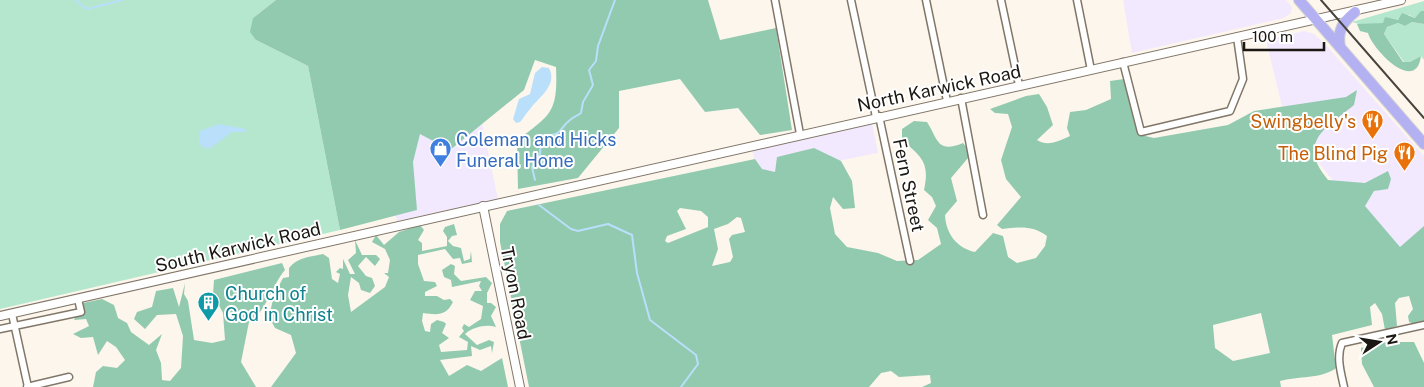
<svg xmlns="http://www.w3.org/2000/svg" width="1424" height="387" font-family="'Public Sans',sans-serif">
<rect width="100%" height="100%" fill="#fdf6ed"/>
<g fill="#f3e9fe">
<path d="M 1123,0 L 1286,0 L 1292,7 L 1291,13 L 1284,18 L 1132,53 Z"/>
<path d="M 1304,31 L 1314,34 L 1324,43 L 1424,156 L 1424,256 L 1406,270 L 1286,123 L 1266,40 Z"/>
<path d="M 475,90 L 498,199 L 397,221 L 374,112 Z"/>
<path d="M 872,123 L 878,153 L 791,170 L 759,179 L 752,149 Z"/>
</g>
<g fill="#b5e7ce">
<path d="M 0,0 L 276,0 L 253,18 L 256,40 L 308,66 L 340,230 L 0,309 Z"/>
<path d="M 1424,1 L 1424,11 L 1415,18 L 1409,15 C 1396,22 1366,28 1352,22 Z"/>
<path d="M 1412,22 L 1424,24 L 1424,60 L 1421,56 L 1410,62 L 1404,62 L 1384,34 L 1387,27 L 1398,23 L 1405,26 Z"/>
</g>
<g fill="#92caaf" fill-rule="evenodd">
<path d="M 276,0 L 708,0 L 720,40 L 776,28 L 792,130 L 760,135 L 738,108 L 705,112 L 680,79 L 619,91 L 619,128 L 578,178 L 518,189 L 517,140 C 551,115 558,112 556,67 L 535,60 L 524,90 L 450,150 L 420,134 L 413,162 L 417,210 L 340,230 L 308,66 L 256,40 L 250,32 L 253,18 Z"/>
<path d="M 1421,11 L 1424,11 L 1424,24 L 1412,22 L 1405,26 L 1398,23 L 1387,27 L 1384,34 L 1403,62 L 1410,62 L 1421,56 C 1416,95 1372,49 1368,33 L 1360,31 L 1357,24 L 1383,23 L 1385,17 L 1398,20 L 1402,13 L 1415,18 Z"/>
<path d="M 1124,79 L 1141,135 L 1154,138 L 1228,125 L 1254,111 L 1346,97 L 1357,90 L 1354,105 C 1326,128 1296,142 1328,180 L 1365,183 L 1388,171 L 1391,179 L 1388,189 L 1374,191 L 1365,206 L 1400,247 L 1424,226 L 1424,322 L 1414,324 L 1409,322 L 1408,316 L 1413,309 L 1409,296 L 1399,298 L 1395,303 L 1397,326 L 1385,330 L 1382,314 L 1375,303 L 1370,307 L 1372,325 L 1332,335 L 1336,368 C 1322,379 1297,376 1280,381 L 1281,387 L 922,387 L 931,383 L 930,375 L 899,377 L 891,371 L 881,373 L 869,387 L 529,387 L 500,242 L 500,224 L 507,211 L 755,159 L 762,169 L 775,172 L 777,157 L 814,148 L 841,161 L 852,181 L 855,208 L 843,209 L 833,197 L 830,208 L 835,234 L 847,247 L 878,253 L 897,261 L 918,260 L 941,244 L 937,228 L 928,220 L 936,206 L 932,197 L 924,190 C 930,163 922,157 902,140 L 902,129 L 914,121 L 927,122 C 938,139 937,154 963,143 L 968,149 L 968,158 L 951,178 L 957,201 L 945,215 C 946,234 957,248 975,252 L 993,233 L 1003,236 L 1008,257 L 1017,263 L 1036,258 L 1045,246 L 1047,236 C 1033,225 1019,227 1002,229 L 997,225 L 1021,197 L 1006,179 L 1001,160 L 1012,127 L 1008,114 L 995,113 L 990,109 L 1026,96 L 1039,94 L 1047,107 L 1053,125 L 1037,140 C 1048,147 1059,141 1070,136 L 1067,128 L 1070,112 L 1086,110 L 1111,99 L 1110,81 ZM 680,208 L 701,211 L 708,217 L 708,227 L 668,243 L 665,241 L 667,236 L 686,229 L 677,211 ZM 737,217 L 741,218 L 745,232 L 732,235 L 729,239 L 733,257 L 730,262 L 712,266 L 718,249 L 714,229 L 728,224 ZM 1261,313 L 1270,353 L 1233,361 L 1215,348 L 1213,325 Z"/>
<path d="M 454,224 L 457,235 L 452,236 L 448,241 L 453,246 L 461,248 L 464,261 L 470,259 L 471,251 L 472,262 L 462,264 L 460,258 L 453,259 L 445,249 L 418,255 L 418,264 L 424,281 L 435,282 L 437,286 L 425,292 L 425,296 L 437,296 L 444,300 L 450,299 L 453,302 C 446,316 438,315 423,313 L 422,321 L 425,331 L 430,332 L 431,324 L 437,320 L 444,322 L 446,324 L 442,333 L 449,338 L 439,345 L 441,352 L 467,350 L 468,342 L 459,337 L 464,331 L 462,328 L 464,324 L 469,327 L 481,319 L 483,306 L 470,300 L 475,291 L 482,291 L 479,286 L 481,281 L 452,287 L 451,280 L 444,277 L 442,270 L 451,264 L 455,266 L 454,274 L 461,281 L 486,277 L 492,283 L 487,293 L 487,303 L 491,303 L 496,307 L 491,316 L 496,327 C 486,324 473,327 465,334 L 477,345 L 489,340 L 494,342 L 492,353 L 491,346 L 480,350 L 471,346 L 472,356 L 440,360 L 449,376 L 467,365 L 481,371 L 502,358 L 508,387 L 271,387 L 296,353 L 291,335 L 275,328 L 269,317 L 274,295 L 283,278 L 289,277 L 289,268 C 298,257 310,257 323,254 L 329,258 L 332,279 L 338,283 L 340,274 L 336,272 L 340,268 L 343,269 L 343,259 L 350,274 L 355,274 L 348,260 L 356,253 L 355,240 L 362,255 L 376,255 L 380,259 L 375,266 L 366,257 L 358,266 L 366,276 L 372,278 L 375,286 L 370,293 L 361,290 L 359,283 L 351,277 L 348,295 L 351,312 L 385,287 L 389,277 L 384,273 L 388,273 L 390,260 L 385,249 L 372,242 L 376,235 L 384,245 L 399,232 L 420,225 L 424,230 L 418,240 L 422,243 L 422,251 L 447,246 L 447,237 L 443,231 L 445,227 Z"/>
<path d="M 282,263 L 285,270 C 272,285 265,314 249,322 L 241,362 L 256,387 L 93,387 L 96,372 L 103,366 L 117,368 L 125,360 L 116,347 L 107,341 L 98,355 L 93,337 L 81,338 L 73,334 L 89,326 L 86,319 L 74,320 L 83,303 L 102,299 L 114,305 L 118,318 L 127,323 L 131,332 L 149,345 L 162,334 L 156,350 L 161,363 L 162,380 L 170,381 L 181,368 L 183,336 L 176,314 L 157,315 L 145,329 L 134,319 L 137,312 L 152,307 L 156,291 L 173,288 L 179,307 L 185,283 L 184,294 L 188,301 L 194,340 L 212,343 L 225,340 L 223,313 L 213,294 L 214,280 Z"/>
<path d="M 1382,342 L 1414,342 L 1424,363 L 1424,387 L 1374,387 L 1362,364 L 1361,348 Z"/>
</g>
<g fill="#b9dffb">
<path d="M 542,67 L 549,68 C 558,85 539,97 530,109 C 526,113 524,118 520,122 L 516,123 L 513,119 L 519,99 L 530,94 L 535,73 Z"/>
<path d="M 219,124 L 246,129 L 246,132 L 232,132 L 211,148 L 204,148 L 199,144 L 200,131 Z"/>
</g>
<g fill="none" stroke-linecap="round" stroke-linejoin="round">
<g stroke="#b9dffb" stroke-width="2">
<path d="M 75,0 L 87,9 L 122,0"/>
<path d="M 535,180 L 532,167 L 540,155 L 541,135 C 563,137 558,129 570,120 C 573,117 577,116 581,113 L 583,102 L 593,85 L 589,70 L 596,61 L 598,46 L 615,0"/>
<path d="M 539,205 L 571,229 L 578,231 L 608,224 L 632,235 L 637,273 L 650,320 L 696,355 L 698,364 L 681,387"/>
</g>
<defs>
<g id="minor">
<path d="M 775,0 L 800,134"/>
<path d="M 851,0 L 876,117"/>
<path d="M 926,0 L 947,101"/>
<path d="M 1001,0 L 1019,85"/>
<path d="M 1077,0 L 1091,70"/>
<path d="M 1123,62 L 1141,132 L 1230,111 L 1243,79 L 1237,37"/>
<path d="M 961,98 L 983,215"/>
<path d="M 879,116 L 910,261"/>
<path d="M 12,314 L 28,387"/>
<path d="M 0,329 L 81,312 L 78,299"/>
<path d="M 27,387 L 69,377"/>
<path d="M 1344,387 C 1341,373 1336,357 1342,343 L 1424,325"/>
</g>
<g id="tertiary">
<path d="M 483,206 L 520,387"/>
<path d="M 0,316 L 1401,0"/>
</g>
<g id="primary">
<path d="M 1299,0 L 1424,144"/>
<path d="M 1340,47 C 1337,30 1343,22 1355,12"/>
</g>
</defs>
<use href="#minor" stroke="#817769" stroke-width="9"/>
<use href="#tertiary" stroke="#817769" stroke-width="10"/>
<use href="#primary" stroke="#d6d5d4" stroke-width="12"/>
<use href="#minor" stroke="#fff" stroke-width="6"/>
<use href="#tertiary" stroke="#fff" stroke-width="8"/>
<use href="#primary" stroke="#b3b1f2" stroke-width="10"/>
<path stroke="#47433d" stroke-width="2" d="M 1321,0 L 1424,118"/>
</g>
<defs>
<symbol id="restaurant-pin" viewBox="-11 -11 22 30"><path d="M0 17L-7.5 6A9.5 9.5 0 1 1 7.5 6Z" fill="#e8710a" stroke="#fff"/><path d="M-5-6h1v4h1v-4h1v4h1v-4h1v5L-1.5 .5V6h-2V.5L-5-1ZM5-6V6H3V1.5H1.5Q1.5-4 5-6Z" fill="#fff"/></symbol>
<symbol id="shop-pin" viewBox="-11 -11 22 30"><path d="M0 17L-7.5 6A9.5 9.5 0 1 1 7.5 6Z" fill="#3f7fe0" stroke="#fff"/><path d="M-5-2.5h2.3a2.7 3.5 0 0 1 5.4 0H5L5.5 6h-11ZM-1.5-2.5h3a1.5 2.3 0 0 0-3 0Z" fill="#fff"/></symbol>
<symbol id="building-pin" viewBox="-11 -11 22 30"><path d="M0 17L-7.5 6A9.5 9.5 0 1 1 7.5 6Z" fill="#0f9aa8" stroke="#fff"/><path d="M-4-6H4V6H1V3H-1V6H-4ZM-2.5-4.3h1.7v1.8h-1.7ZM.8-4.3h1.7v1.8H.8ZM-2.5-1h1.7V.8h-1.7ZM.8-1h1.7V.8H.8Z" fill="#fff"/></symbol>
</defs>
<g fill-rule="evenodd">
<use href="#restaurant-pin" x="1360" y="108" width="25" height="34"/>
<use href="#shop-pin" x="428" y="136" width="25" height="34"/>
<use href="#restaurant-pin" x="1392" y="140" width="25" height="34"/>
<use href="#building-pin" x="196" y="290" width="25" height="34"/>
</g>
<g text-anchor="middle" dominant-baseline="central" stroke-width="4" stroke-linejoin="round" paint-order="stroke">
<g font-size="18" fill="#1b1712" stroke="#fff">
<text transform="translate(939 88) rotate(-12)">North Karwick Road</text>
<text transform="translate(909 185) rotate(78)">Fern Street</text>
<text transform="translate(238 247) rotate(-13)">South Karwick Road</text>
<text transform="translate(516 293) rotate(79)">Tryon Road</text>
</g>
<g font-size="18" fill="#c56008" stroke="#fff" text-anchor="end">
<text x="1356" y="121">Swingbelly's</text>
<text x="1388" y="153">The Blind Pig</text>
</g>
<g font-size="18" fill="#366cbe" stroke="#fff" text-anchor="start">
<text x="456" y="139">Coleman and Hicks<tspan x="456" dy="21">Funeral Home</tspan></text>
</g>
<g font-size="18" fill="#0d838f" stroke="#fff" text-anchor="start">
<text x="225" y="293">Church of<tspan x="225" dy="21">God in Christ</tspan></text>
</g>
</g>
<g transform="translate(1379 342) rotate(78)" stroke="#ffffff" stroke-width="4" paint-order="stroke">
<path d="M0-4L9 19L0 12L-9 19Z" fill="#1b1712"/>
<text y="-8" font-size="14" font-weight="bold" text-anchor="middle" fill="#1b1712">N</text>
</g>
<path d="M1244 42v8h80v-8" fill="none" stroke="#1b1712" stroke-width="2.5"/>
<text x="1252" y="42" font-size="15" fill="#1b1712" stroke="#ffffff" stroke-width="4" paint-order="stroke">100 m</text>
</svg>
